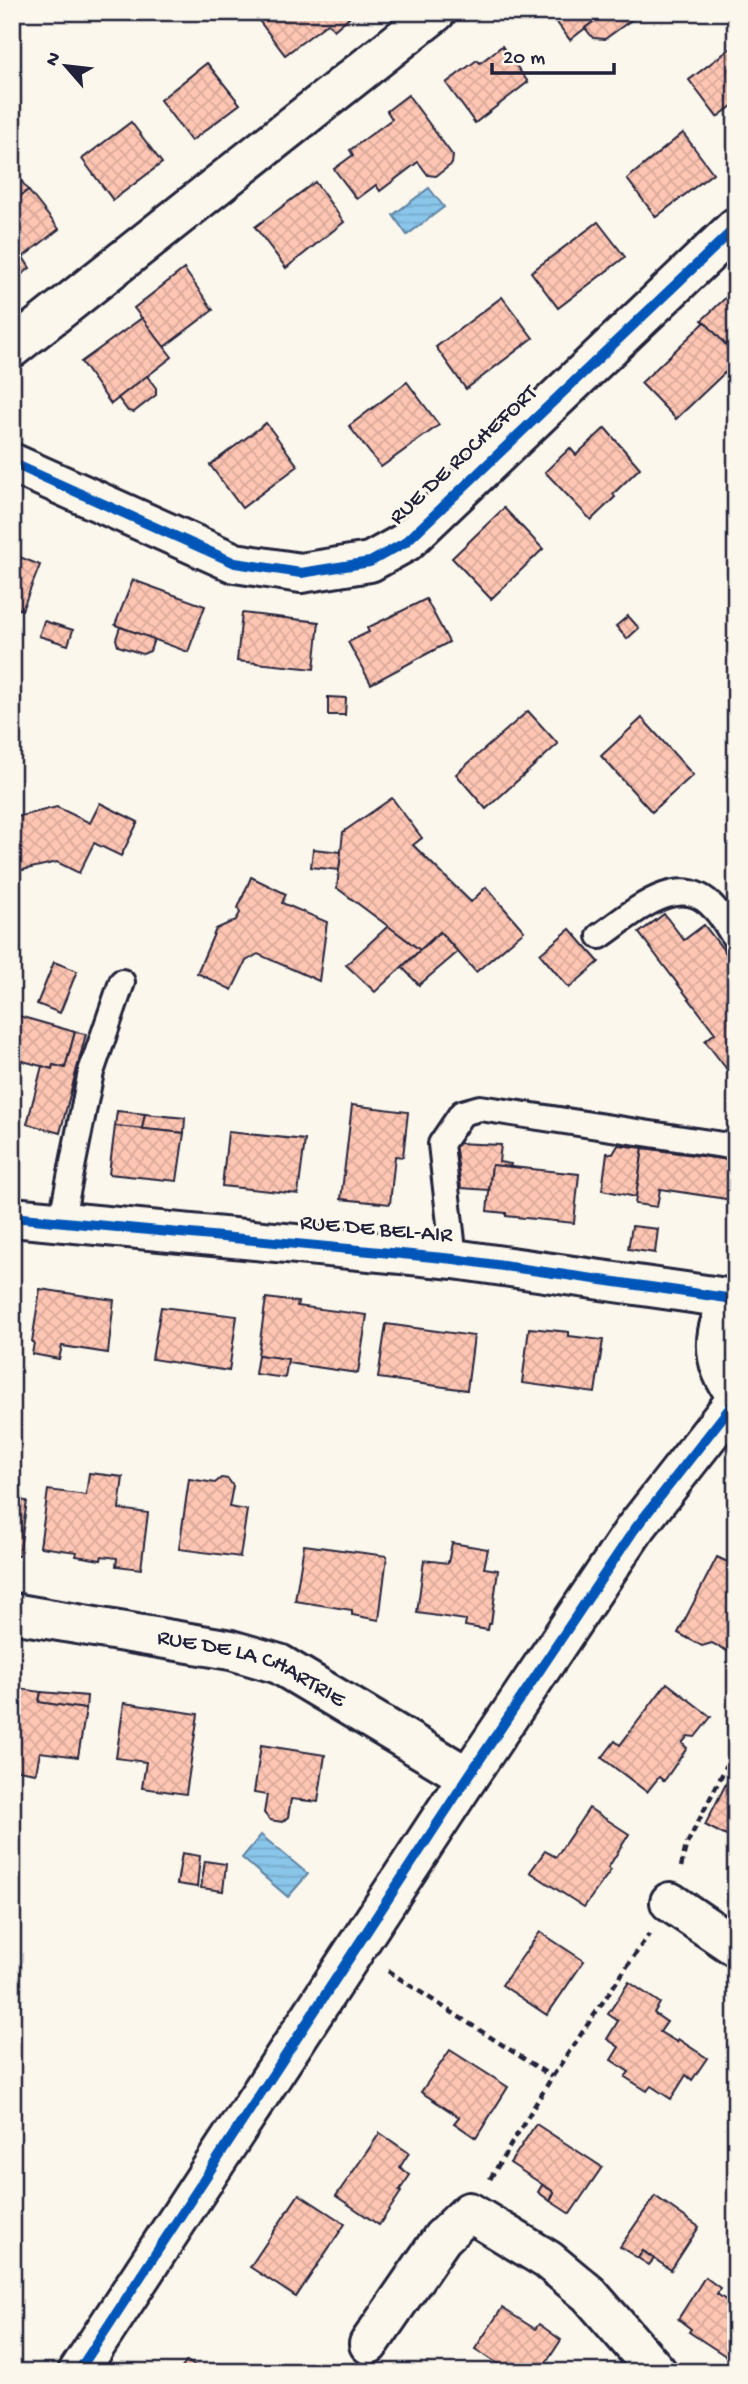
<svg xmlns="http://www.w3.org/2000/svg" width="748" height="2384" font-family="'Gochi Hand',sans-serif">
<defs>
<pattern id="water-rules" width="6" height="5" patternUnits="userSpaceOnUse" patternTransform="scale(1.75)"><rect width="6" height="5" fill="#8ac5ea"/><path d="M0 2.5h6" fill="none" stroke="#77a9ca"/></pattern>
<pattern id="building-cross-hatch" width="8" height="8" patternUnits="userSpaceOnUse" patternTransform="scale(1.75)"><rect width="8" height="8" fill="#ffc6b3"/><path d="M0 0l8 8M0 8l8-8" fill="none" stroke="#daaa9b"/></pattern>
</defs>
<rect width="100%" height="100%" fill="#fbf7ec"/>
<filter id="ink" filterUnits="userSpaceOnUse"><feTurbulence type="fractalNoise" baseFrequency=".0143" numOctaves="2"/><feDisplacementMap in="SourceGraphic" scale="14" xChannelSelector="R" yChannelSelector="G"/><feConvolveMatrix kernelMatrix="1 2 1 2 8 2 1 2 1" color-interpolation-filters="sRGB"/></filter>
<g filter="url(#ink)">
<g fill="url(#water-rules)" stroke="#6084a4" stroke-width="2">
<path d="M 429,188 L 444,207 L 407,235 L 393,215 Z"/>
<path d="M 261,1835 L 308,1874 L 288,1897 L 242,1858 Z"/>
</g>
<g fill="url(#building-cross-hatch)" stroke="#22223b" stroke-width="2">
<path d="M 264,12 L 351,12 L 353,14 L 334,30 L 328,23 L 285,55 L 257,18 Z"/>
<path d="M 549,12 L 606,12 L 570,40 Z"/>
<path d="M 606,12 L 637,12 L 638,15 L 605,39 L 593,38 L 585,28 Z"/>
<path d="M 736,44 L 736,103 L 717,117 L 689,80 Z"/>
<path d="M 502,46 L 528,82 L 475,123 L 446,83 L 477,60 L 480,63 Z"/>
<path d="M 207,63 L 240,104 L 191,141 L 160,100 Z"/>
<path d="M 408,95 L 453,156 L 452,164 L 436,176 L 428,175 L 418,162 L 380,191 L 376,185 L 357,199 L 334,169 L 353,155 L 350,150 L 392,119 L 387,111 Z"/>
<path d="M 131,122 L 162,163 L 113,200 L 82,159 Z"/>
<path d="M 683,133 L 713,173 L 656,217 L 627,179 Z"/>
<path d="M 20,179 L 28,190 L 12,203 L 12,184 Z"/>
<path d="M 315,182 L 344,222 L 286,268 L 255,227 Z"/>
<path d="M 28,190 L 59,229 L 23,257 L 30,268 L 12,282 L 12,203 Z"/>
<path d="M 598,222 L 625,257 L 558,308 L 531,272 Z"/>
<path d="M 184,269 L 213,310 L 164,347 L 134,308 Z"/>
<path d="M 736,288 L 736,356 L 702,320 Z"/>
<path d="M 502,297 L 533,338 L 466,389 L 436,347 Z"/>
<path d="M 142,318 L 172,357 L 111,404 L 81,362 Z"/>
<path d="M 705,322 L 736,356 L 736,362 L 676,419 L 641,383 Z"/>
<path d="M 147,376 L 156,388 L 156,395 L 134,412 L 128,411 L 118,398 Z"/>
<path d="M 407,382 L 439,425 L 381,467 L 349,426 Z"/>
<path d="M 266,423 L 298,466 L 242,508 L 210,465 Z"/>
<path d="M 605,428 L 640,468 L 613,494 L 615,497 L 591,520 L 545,472 L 570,448 L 576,455 Z"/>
<path d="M 504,508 L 543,549 L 491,599 L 452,558 Z"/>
<path d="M 12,554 L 40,565 L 22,610 L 12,606 Z"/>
<path d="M 133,580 L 205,606 L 188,652 L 115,625 Z"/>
<path d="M 426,599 L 449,642 L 371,684 L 348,642 L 369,632 L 367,628 Z"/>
<path d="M 242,613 L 319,622 L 314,669 L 237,661 Z"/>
<path d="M 628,616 L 639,628 L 627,639 L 616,626 Z"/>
<path d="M 44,621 L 73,630 L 68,645 L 39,636 Z"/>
<path d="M 120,627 L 154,639 L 150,651 L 143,654 L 118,646 L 116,639 Z"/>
<path d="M 328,697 L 346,698 L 345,715 L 328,715 Z"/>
<path d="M 528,711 L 558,744 L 486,809 L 456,774 Z"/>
<path d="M 642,718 L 693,775 L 652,812 L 601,756 Z"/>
<path d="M 392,798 L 422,838 L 413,845 L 471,902 L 486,887 L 524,931 L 476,972 L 440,932 L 420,950 L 337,888 L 343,832 Z"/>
<path d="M 100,803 L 138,822 L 121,856 L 94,843 L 79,873 L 57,862 L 18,871 L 12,852 L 12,844 L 16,838 L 12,818 L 57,807 L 90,823 Z"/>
<path d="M 313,849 L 341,852 L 339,870 L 311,867 Z"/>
<path d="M 251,877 L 286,894 L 282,903 L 327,922 L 319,981 L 258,954 L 246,961 L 232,990 L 197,973 L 216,929 L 236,920 L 240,913 L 238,908 Z"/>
<path d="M 664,914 L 684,940 L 704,925 L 736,966 L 736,1081 L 705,1041 L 715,1033 L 639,933 Z"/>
<path d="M 388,926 L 420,950 L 375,992 L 346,965 Z"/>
<path d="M 570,929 L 599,962 L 569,988 L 540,954 Z"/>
<path d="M 440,932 L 458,952 L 419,985 L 402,967 Z"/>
<path d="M 54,962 L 77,971 L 60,1013 L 37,1004 Z"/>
<path d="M 12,1014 L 75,1032 L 65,1068 L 53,1065 L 52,1069 L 12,1058 Z"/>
<path d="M 75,1032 L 86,1034 L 60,1133 L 27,1124 L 42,1066 L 52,1069 L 53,1065 L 65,1068 Z"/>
<path d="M 352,1105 L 408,1112 L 403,1157 L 395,1156 L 390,1204 L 341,1199 Z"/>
<path d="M 117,1111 L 145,1114 L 142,1129 L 115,1126 Z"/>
<path d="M 145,1114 L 185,1118 L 184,1133 L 142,1129 Z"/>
<path d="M 115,1126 L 184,1133 L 177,1181 L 109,1174 Z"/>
<path d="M 228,1132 L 305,1140 L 298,1194 L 222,1186 Z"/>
<path d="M 455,1143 L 501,1145 L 499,1162 L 511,1164 L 510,1167 L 492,1165 L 489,1190 L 461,1188 Z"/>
<path d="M 618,1145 L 643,1148 L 636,1197 L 602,1190 L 607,1153 L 613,1154 Z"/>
<path d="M 643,1148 L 736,1161 L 733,1200 L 660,1189 L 657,1207 L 635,1204 Z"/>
<path d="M 736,1164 L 736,1200 L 733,1200 Z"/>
<path d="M 492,1165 L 579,1174 L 574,1223 L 506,1216 L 506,1213 L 487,1211 Z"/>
<path d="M 632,1226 L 658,1229 L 655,1253 L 628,1249 Z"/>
<path d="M 40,1289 L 114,1300 L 108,1353 L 62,1346 L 59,1359 L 32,1354 L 34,1343 L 32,1342 Z"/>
<path d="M 266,1298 L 298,1302 L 297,1306 L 367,1315 L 358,1373 L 287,1363 L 288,1359 L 258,1355 Z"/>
<path d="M 161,1307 L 237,1316 L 229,1371 L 152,1359 Z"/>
<path d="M 386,1324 L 474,1336 L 467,1390 L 378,1378 Z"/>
<path d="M 529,1328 L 569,1332 L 569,1336 L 603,1340 L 595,1393 L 522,1383 Z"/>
<path d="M 258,1355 L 288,1359 L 285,1378 L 255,1374 Z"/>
<path d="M 89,1473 L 123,1477 L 119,1509 L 148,1513 L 141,1569 L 116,1566 L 117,1558 L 102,1556 L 101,1560 L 76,1556 L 77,1552 L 40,1547 L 48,1490 L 86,1495 Z"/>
<path d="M 221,1478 L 228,1479 L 233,1486 L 229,1507 L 247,1510 L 240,1557 L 179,1549 L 189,1479 L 215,1483 Z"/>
<path d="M 12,1499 L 27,1501 L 19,1556 L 12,1555 Z"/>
<path d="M 452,1543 L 488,1549 L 484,1568 L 498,1570 L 491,1624 L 489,1624 L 488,1630 L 465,1626 L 466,1620 L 417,1613 L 424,1560 L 448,1563 Z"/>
<path d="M 304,1545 L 387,1556 L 379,1620 L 352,1615 L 352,1610 L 295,1601 Z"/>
<path d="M 717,1557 L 736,1566 L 736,1639 L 729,1652 L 712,1643 L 702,1646 L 678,1633 Z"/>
<path d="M 667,1683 L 711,1717 L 695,1737 L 688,1736 L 682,1743 L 687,1748 L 664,1781 L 659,1777 L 647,1792 L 602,1758 L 615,1741 L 620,1745 Z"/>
<path d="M 15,1688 L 41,1692 L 39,1702 L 86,1709 L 78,1757 L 40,1752 L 36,1773 L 12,1769 L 12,1707 Z"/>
<path d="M 41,1692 L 87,1696 L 86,1709 L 39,1702 Z"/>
<path d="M 124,1703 L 198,1714 L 186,1794 L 142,1788 L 146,1762 L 116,1758 Z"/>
<path d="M 261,1745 L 325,1755 L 318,1802 L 291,1799 L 288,1817 L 282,1822 L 270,1820 L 264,1813 L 267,1795 L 254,1793 Z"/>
<path d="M 734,1768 L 736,1769 L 736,1841 L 705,1825 Z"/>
<path d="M 589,1808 L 629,1834 L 608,1868 L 611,1870 L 584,1907 L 530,1872 L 545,1851 L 556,1857 Z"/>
<path d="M 182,1853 L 200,1856 L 197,1887 L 177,1884 Z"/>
<path d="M 205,1861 L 226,1864 L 223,1891 L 201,1888 Z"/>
<path d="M 540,1932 L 584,1961 L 547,2015 L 502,1985 Z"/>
<path d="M 629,1982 L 660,2003 L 654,2013 L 667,2022 L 660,2032 L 677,2042 L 678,2039 L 707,2058 L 692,2080 L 686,2075 L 671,2099 L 651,2086 L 647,2091 L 625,2077 L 629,2072 L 611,2060 L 619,2047 L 607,2039 L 618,2021 L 608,2014 Z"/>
<path d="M 450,2050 L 508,2087 L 476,2138 L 454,2123 L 459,2117 L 421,2092 Z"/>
<path d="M 536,2124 L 602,2167 L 570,2214 L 550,2201 L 554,2192 L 510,2163 Z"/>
<path d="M 380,2133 L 409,2153 L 400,2167 L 410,2175 L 399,2191 L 401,2192 L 379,2225 L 336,2196 Z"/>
<path d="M 542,2185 L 554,2192 L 550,2201 L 538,2192 Z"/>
<path d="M 299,2194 L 345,2224 L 296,2297 L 250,2267 Z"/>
<path d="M 655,2196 L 699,2227 L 671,2270 L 643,2251 L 638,2258 L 620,2247 Z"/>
<path d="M 643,2251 L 654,2259 L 649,2265 L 638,2258 Z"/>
<path d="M 705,2277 L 720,2288 L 717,2294 L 736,2307 L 735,2362 L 689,2332 L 691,2329 L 678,2319 Z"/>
<path d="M 502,2308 L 535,2329 L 539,2324 L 561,2340 L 540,2372 L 511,2372 L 475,2349 Z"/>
<path d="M 187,2361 L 204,2372 L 179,2372 Z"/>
</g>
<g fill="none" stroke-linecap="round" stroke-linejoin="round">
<defs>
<g id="lane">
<path d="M 600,936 C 631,915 679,868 714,908 C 723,917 729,929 736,940"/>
<path d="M 61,1223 L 91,1072 L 122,982"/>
<path d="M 454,1259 L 441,1144 L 462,1113 L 480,1108 L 736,1147"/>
</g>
<g id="street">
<path d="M 12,348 L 436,12"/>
<path d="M 12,463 L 235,563 L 301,573 L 370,562 L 406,542 L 736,227"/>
<path d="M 12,1217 L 454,1259 L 734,1299"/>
<path id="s1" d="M 12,1613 L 231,1650 L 279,1664 L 468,1777"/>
<path d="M 670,1902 L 736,1947"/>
<path d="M 369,2344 L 442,2238 L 469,2212 L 548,2260 L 589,2294 L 657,2372"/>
</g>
<g id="secondary">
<path d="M 736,1297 C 710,1326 711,1364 736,1394"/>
<path d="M 78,2372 L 468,1777 L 634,1530 L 736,1400"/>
</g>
</defs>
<use href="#lane" stroke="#22223b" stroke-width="30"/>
<use href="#street" stroke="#22223b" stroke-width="44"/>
<use href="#secondary" stroke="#22223b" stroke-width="44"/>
<g stroke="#22223b" stroke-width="4.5" stroke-dasharray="7 5" stroke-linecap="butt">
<path d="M 681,1867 L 686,1846 L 736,1747"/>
<path d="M 388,1971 L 552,2077"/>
<path d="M 490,2179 L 552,2077 L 649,1934"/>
</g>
<use href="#lane" stroke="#fbf7ec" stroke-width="24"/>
<use href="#street" stroke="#fbf7ec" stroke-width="38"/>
<use href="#secondary" stroke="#fbf7ec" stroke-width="38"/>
<defs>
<g id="cycleway">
<path d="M 12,463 L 235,563 L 301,573 L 370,562 L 406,542 L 736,227"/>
<path d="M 12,1217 L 454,1259 L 734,1299"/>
<path d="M 78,2372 L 468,1777 L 634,1530 L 736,1400"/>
</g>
</defs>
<use href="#cycleway" stroke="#fbf7ec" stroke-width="15"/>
<use href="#cycleway" stroke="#0057b8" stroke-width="10"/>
</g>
</g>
<g text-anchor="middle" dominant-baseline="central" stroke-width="6" stroke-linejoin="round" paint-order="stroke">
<g font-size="23" fill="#22223b" stroke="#fbf7ec">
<text transform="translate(464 456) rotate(-43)">RUE DE ROCHEFORT</text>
<text transform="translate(376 1230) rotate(5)">RUE DE BEL-AIR</text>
<text stroke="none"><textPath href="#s1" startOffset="247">RUE DE LA CHARTRIE</textPath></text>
</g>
</g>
<rect width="748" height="2384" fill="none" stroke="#fbf7ec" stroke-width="42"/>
<rect x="21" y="21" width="706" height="2342" fill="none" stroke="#22223b" stroke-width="2.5" filter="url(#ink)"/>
<g transform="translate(66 66) rotate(298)" stroke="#fbf7ec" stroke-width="5" paint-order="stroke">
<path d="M0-5L12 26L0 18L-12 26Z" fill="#22223b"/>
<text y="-10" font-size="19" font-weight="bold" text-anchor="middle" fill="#22223b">N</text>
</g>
<path d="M492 63v10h122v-10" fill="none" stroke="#22223b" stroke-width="3.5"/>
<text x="503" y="63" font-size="21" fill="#22223b" stroke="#fbf7ec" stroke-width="5" paint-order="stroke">20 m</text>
</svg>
